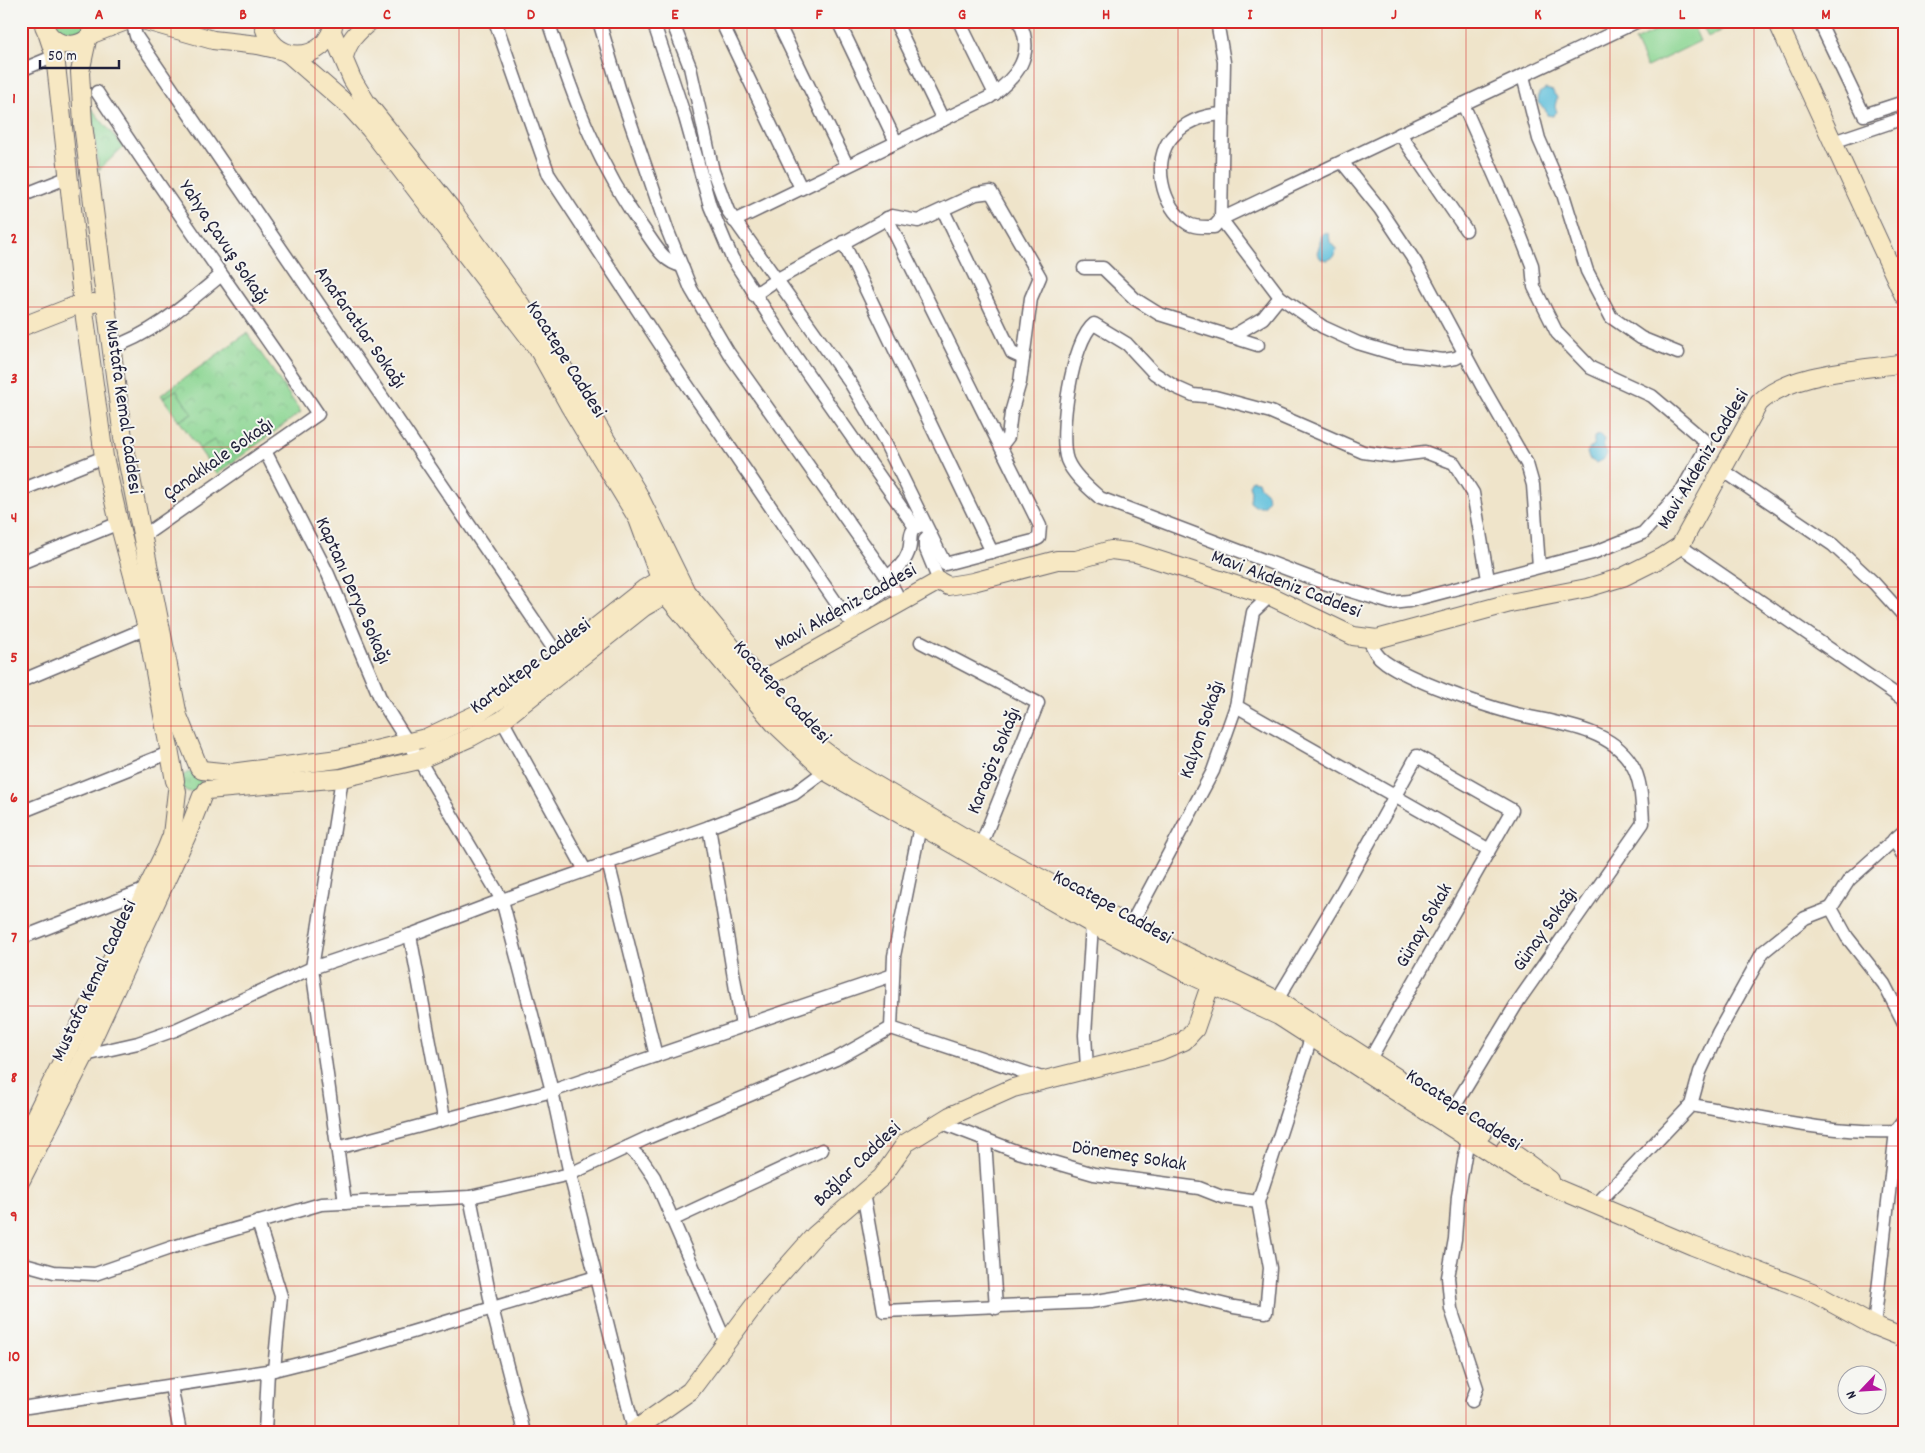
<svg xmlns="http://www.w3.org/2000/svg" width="1925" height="1453" font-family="Dekko,sans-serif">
<defs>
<pattern id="grass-tufts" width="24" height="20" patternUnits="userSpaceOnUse" patternTransform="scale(1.25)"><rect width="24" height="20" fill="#8cd693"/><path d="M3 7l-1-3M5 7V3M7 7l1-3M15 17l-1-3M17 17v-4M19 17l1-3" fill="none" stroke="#78b780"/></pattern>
<pattern id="park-crowns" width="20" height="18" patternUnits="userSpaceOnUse" patternTransform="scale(1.25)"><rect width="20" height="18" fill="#8cd693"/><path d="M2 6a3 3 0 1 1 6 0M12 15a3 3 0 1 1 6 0" fill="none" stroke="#78b780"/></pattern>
</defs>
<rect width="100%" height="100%" fill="#f6f6f2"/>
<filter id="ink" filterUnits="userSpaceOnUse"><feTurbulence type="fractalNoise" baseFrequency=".02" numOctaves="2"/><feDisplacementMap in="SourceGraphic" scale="10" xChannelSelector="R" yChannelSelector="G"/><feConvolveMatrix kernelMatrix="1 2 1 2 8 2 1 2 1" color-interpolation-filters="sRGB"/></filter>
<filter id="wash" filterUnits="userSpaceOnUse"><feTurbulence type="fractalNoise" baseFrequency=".0096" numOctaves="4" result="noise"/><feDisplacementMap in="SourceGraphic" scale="20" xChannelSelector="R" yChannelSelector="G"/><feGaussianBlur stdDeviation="1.12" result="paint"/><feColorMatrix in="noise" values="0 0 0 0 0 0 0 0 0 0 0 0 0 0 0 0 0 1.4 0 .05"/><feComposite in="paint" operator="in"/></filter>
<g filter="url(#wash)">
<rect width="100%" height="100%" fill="#efe4ca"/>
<g fill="url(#grass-tufts)" stroke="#577c67">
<path d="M 55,21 L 89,21 C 83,34 77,38 63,35 Z"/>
<circle cx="191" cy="782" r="10"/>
</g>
<g fill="url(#park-crowns)" stroke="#577c67">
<path d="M 91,108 L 123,147 L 99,170 Z"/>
<path d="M 247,333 L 301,412 L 217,474 L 161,395 Z"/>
</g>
<g fill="#8cd693" stroke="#577c67">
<path d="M 1676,21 L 1691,21 L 1700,41 L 1647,67 L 1635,41 Z"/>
<path d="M 1700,21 L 1740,21 L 1708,37 Z"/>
<path d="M 176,390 L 192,414 L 179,421 L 163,398 Z"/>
<path d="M 214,440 L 231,464 L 217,474 L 199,449 Z"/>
</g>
<g fill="#5dbfdb" stroke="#40708b">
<path d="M 1546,89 L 1553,91 L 1557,98 L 1555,106 L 1557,112 L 1553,116 L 1547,115 L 1545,109 L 1538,103 L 1539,93 Z"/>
<path d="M 1323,233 L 1329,234 L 1330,242 L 1336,249 L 1335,256 L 1328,260 L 1321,259 L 1317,253 L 1320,243 L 1320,237 Z"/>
<path d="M 1600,435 L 1604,439 L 1603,445 L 1607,454 L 1603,460 L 1596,463 L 1589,459 L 1587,452 L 1594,444 L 1594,437 Z"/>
<path d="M 1252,480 L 1258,481 L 1260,487 L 1267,493 L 1268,500 L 1263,506 L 1255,506 L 1250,502 L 1251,491 L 1249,485 Z"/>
</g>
</g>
<g filter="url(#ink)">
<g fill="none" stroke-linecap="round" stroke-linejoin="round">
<defs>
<g id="street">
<path d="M 132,21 L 136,36 L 558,655"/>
<path d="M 495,21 L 549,175 L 683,379 L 846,617 L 891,586"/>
<path d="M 548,21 C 573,97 597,165 645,231 C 656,246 663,262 682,266"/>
<path d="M 599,21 L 621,95 L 667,229 L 691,289 L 728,352 L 887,577 L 896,593"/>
<path d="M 653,21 L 685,117 L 710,206 L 732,258 L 791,350 L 915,527"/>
<path d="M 672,21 L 690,67 L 713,171 L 728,211 L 851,384 L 885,442 L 945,564 L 1033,541 L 1039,538 L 1040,526 L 887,218"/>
<path d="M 721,21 L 801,188"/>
<path d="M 777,21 L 847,165"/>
<path d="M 838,21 L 896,142"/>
<path d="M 895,21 L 943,120"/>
<path d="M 959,21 L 995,94"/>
<path d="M 1217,21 L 1224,62 L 1221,219 L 1280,297 L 1323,327 L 1358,343 L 1395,354 L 1444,360 L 1456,358 L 1465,353"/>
<path d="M 1819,21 L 1864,115 L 1904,102"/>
<path d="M 21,70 L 55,56"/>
<path d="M 1523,76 L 1539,139 L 1563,194 L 1587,271 L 1611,317 L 1641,338 L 1678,353"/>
<path d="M 97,92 C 168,201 245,306 318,414 L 142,537"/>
<path d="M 1463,104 L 1516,224 L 1532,265 L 1534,287 L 1557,333 L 1591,368 L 1652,396 L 1705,441 L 1703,453 L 1682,490 L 1643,533 L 1593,553 L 1409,601 L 1391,603 L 1324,583 L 1100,498 C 1089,488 1073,475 1067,460 C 1058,435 1072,340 1094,324 L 1127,344 L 1154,373 L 1175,387 L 1193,395 L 1215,397 L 1271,412 L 1363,452 L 1392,456 L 1425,452 L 1454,463 L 1473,493 L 1488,579"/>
<path d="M 1223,114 C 1203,115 1186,121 1172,137 C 1151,160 1162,208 1187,223 C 1194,228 1205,227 1214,227 L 1221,219 L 1638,21"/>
<path d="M 1400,134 L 1466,230"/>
<path d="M 1833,142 L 1904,118"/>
<path d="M 1342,162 L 1380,209 L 1416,263 L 1481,384 L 1527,464 L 1533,485 L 1539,566"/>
<path d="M 21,196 L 69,177"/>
<path d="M 943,210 L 1012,353 L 1023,358"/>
<path d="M 734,221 L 990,97 C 1017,77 1036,55 1019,21"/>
<path d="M 843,242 L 992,552"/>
<path d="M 1084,268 L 1103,268 L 1135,299 L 1159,314 L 1258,345"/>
<path d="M 754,295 L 776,280 L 892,216 L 918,221 L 976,194 L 991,192 L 1040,277 L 1031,298 L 1020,382 L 1011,413 L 1008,437 L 1001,446"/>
<path d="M 1231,337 L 1263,318 L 1280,297"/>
<path d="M 110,348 C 153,334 186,304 220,276"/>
<path d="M 265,451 L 328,574 L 381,700 L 419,760 L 502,900 L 552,1091 L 570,1174 L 634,1430"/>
<path d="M 1721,469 L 1833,545 L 1874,583 L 1904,616"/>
<path d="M 21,490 L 104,457"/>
<path d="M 930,535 L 925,540 L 925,547 L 939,581"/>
<path d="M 1680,546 L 1904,700"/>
<path d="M 21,563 L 119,523"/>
<path d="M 887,577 C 896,570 904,564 908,553 C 914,540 904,530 923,525"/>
<path d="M 1369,638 C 1372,648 1376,656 1385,662 C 1412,681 1479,704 1512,713 C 1551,723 1608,726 1631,763 C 1642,780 1642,804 1643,823 L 1519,1000 L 1451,1112"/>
<path d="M 921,642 L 1038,703 L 981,845"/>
<path d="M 21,681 L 147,628"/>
<path d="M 1236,706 L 1486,848 L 1488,853"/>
<path d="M 502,720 L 585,870"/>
<path d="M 342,778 L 312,968 L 345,1203"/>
<path d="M 21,812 L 171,752"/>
<path d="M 920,826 L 894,956 L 891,1028 L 1045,1079"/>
<path d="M 709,827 L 742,1026"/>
<path d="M 1904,831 L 1849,880 L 1831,908 L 1847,937 L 1884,984 L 1904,1023"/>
<path d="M 1894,839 L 1904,857"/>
<path d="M 608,862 L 656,1056"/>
<path d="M 1130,926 L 1213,771 L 1236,706 L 1253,612 L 1270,596"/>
<path d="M 410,935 L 444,1118"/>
<path d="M 21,938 L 149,888"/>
<path d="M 1277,1000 L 1340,895 L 1417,756 L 1512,810 L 1370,1059"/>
<path d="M 85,1055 L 138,1043 L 175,1030 L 312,968 L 410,935 L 502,900 L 709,827 L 794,794 L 825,771"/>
<path d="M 1087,1068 L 1085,1035 L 1092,924"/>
<path d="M 1691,1105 C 1758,1116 1827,1134 1896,1131"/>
<path d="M 940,1122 L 1018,1152 L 1094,1174 L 1199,1188 L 1222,1197 L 1258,1202"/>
<path d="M 1468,1138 L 1458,1196 L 1455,1239 L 1448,1277 L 1451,1309 L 1477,1388 L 1472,1401"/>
<path d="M 985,1140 L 996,1308"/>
<path d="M 628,1147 L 643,1161 L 654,1177 L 726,1343"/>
<path d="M 337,1148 L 552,1091 L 893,975"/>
<path d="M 863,1193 L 884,1311 L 1090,1302 L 1165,1290 L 1234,1307 L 1266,1312 L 1270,1268 L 1258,1202 L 1311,1038"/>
<path d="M 470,1197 L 492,1308 L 524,1432"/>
<path d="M 1595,1206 L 1691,1105 L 1700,1072 L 1718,1033 L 1763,952 L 1805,918 L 1831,908"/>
<path d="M 672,1220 L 822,1150"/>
<path d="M 258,1222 L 281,1296 L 274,1370"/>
<path d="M 21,1263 L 54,1272 L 95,1274 L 173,1247 L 321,1204 L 470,1197 L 570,1174 L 647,1138 L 836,1059 L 891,1028"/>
<path d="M 1874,1326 L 1896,1131 L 1904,1120"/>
<path d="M 171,1386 L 180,1432"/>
<path d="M 21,1408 L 274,1370 L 342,1353 L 596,1277"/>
<path d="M 265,1432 L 268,1371"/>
</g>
<g id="secondary">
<path d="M 43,21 C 48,52 92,53 96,21"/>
<path d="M 146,21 L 213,40 L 258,45 L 280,50"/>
<path d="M 263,21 C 269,66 327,65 334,22"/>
<path d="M 1777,21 L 1904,296"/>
<path d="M 332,32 L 352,79 L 366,102 L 453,211 L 549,344 L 637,492 L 686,592 L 807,738 L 847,768 L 962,836 L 1178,952 L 1277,1000 L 1482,1133"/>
<path d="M 92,34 L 126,21"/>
<path d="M 48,35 L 55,56 L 81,289 L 104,457 L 119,523 L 147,628 L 175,781"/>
<path d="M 87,40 L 80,72 L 83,124 L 123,438 L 178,716 L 199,768"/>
<path d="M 289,54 L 351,108 L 370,129 L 538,349 L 569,405 L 638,519 L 666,595 L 774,723 L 825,771 L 1092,924 L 1191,975 L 1279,1016 L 1525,1175 L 1693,1246 L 1812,1292 L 1874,1326 L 1904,1338"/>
<path d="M 344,57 C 348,41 357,32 369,22"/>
<path d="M 21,327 L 77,305 L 94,303"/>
<path d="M 753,691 L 770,676 L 939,581 L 948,586 L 973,582 L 1057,560 L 1076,560 L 1111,550 L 1136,553 L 1270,596 L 1353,636 L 1377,639 L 1510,603 L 1587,588 L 1623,577 L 1663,557 L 1680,546 L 1759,403 C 1790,372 1861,370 1904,363"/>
<path d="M 202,770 L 231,773 L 338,759 L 426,738 L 477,714 L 532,678 L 644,589 L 659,580 L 670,582"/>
<path d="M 207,790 L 342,778 L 419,760 L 471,737 L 502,720 L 644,607 L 675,589"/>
<path d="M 21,1145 L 166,850 L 172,835 L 177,791"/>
<path d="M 1506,1148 L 1550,1180"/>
<path d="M 21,1180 L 85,1055 L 186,837 L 202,796"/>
<path d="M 632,1432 L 690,1391 L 762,1295 L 815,1235 L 882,1177 L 906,1143 L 950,1116 L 1013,1088 L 1160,1051 L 1184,1041 L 1195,1029 L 1214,974"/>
</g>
</defs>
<use href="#street" stroke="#6a666d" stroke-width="15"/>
<use href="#secondary" stroke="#6a666d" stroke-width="20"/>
<use href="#street" stroke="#fff" stroke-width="12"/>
<use href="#secondary" stroke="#f7e8c3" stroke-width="18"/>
</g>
</g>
<path fill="none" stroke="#d62828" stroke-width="1" stroke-opacity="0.55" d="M 171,21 L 171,1432M 315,21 L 315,1432M 459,21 L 459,1432M 603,21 L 603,1432M 747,21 L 747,1432M 891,21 L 891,1432M 1034,21 L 1034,1432M 1178,21 L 1178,1432M 1322,21 L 1322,1432M 1466,21 L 1466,1432M 1610,21 L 1610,1432M 1754,21 L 1754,1432M 21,167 L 1904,167M 21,307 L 1904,307M 21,447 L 1904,447M 21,587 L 1904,587M 21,726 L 1904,726M 21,866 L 1904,866M 21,1006 L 1904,1006M 21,1146 L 1904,1146M 21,1286 L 1904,1286"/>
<g text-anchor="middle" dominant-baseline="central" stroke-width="4" stroke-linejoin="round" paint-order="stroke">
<g font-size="20" fill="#22223b" stroke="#f6f6f2">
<text transform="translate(223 243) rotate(56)">Yahya Çavuş Sokağı</text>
<text transform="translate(359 328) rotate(55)">Anafaratlar Sokağı</text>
<text transform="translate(565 360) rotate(58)">Kocatepe Caddesi</text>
<text transform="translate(122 407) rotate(82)">Mustafa Kemal Caddesi</text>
<text transform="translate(219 460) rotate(-35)">Çanakkale Sokağı</text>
<text transform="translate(1704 460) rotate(-59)">Mavi Akdeniz Caddesi</text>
<text transform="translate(1286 585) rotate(21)">Mavi Akdeniz Caddesi</text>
<text transform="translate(352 591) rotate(66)">Kaptanı Derya Sokağı</text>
<text transform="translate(846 608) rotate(-29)">Mavi Akdeniz Caddesi</text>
<text transform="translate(531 667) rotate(-37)">Kartaltepe Caddesi</text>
<text transform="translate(781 693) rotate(47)">Kocatepe Caddesi</text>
<text transform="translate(1203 730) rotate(-71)">Kalyon Sokağı</text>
<text transform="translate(995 761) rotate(-68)">Karagöz Sokağı</text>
<text transform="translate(1112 908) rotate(29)">Kocatepe Caddesi</text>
<text transform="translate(1425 926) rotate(-60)">Günay Sokak</text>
<text transform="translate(1546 930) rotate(-55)">Günay Sokağı</text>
<text transform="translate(95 981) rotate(-65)">Mustafa Kemal Caddesi</text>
<text transform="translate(1463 1111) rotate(33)">Kocatepe Caddesi</text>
<text transform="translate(1129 1157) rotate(9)">Dönemeç Sokak</text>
<text transform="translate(858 1165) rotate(-44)">Bağlar Caddesi</text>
</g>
</g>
<rect width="1925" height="1453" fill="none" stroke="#f6f6f2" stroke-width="55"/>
<g transform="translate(1862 1390) rotate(245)"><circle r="24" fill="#f6f6f2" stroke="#a1a1a9"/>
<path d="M0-4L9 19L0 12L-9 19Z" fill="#b5179e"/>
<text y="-8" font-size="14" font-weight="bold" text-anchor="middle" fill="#22223b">N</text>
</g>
<path d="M40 60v8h79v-8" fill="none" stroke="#22223b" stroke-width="2.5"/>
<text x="48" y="60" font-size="15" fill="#22223b" stroke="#f6f6f2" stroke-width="4" paint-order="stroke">50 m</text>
<rect x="28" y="28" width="1870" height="1398" fill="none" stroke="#d62828" stroke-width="2"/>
<g font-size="16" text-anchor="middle" font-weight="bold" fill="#d62828">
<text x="99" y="19">A</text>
<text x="243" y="19">B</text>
<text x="387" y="19">C</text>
<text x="531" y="19">D</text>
<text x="675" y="19">E</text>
<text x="819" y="19">F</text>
<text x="962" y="19">G</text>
<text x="1106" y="19">H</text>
<text x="1250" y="19">I</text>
<text x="1394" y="19">J</text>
<text x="1538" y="19">K</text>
<text x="1682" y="19">L</text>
<text x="1826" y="19">M</text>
<text x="14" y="103">1</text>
<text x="14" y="243">2</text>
<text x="14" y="383">3</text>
<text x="14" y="522">4</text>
<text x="14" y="662">5</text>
<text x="14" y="802">6</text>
<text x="14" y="942">7</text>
<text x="14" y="1082">8</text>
<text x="14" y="1221">9</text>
<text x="14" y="1361">10</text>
</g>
</svg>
